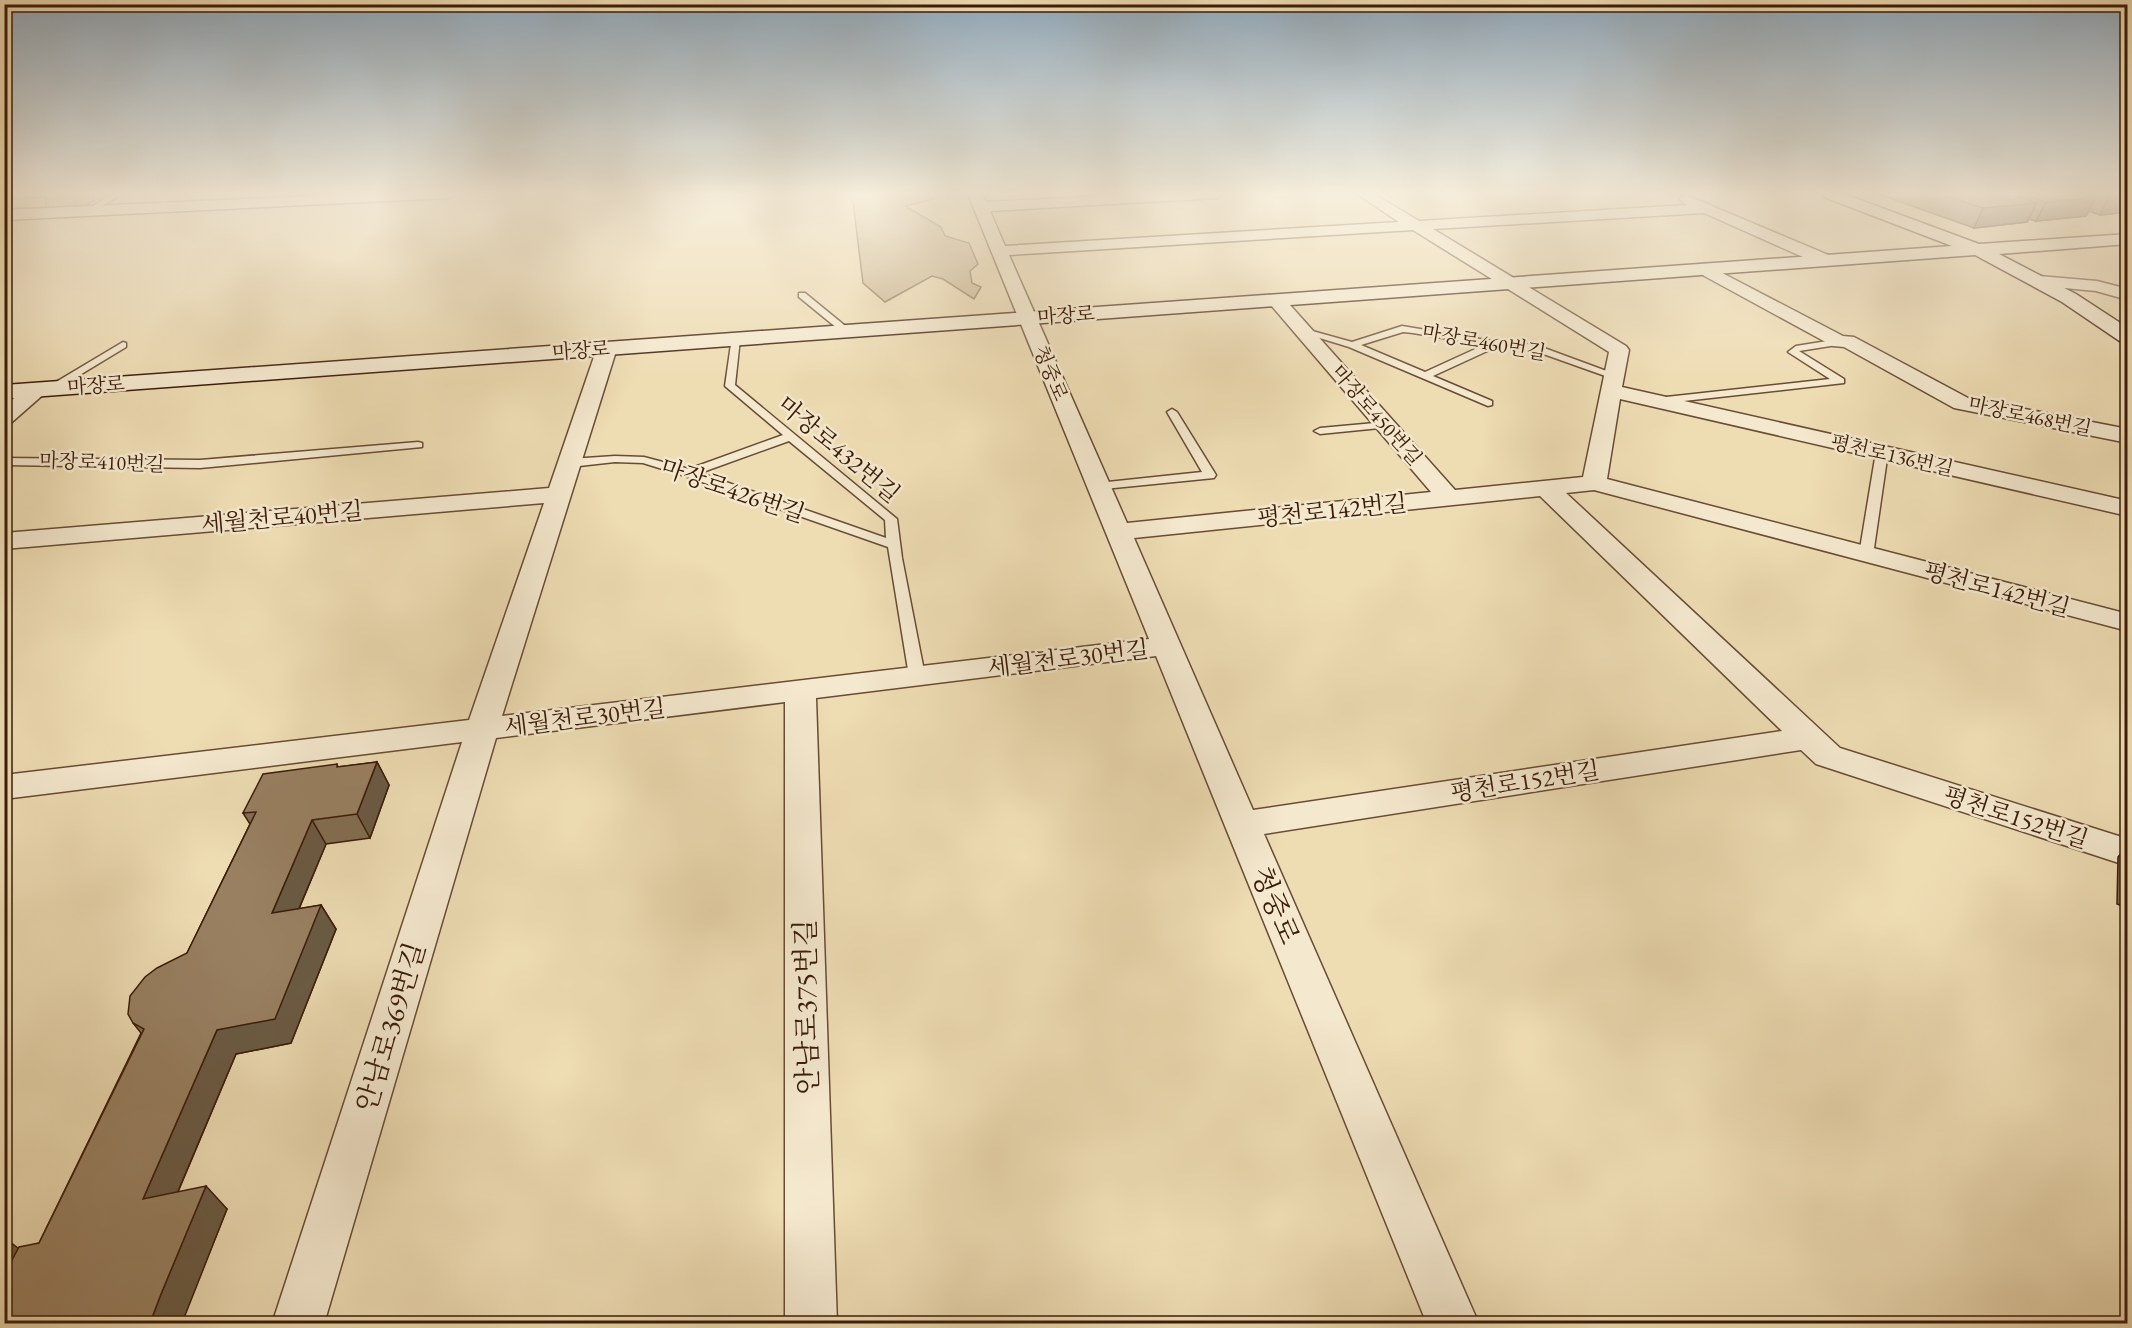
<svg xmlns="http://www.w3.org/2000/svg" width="2132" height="1328" font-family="'EB Garamond','Noto Serif KR',serif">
<rect width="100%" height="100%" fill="#eedcb3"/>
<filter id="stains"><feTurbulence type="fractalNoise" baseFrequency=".00333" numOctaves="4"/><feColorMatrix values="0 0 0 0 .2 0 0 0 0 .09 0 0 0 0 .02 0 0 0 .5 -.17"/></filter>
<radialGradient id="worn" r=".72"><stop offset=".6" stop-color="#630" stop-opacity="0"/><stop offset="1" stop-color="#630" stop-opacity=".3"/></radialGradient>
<g fill="#d0bb96" stroke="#866c50" stroke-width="1.5">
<path d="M 5,194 L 105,194 L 78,210 L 45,211 L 46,197 L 5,200 Z"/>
<path d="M 852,194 L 925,194 L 934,199 L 905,206 L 941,227 L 945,236 L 969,243 L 978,264 L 970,271 L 972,283 L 981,287 L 974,299 L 943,279 L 932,276 L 885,302 L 863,283 Z"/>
</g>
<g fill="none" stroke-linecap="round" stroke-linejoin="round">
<defs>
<g id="service">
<path d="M 112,194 L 121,194 L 92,213 L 85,211 Z"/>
<path d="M 799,293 L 805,293 L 849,329 L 849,333 L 843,333 L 799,297 Z"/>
<path d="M 1402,326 L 1486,340 L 1536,345 L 1620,376 L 1611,378 L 1535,351 L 1496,347 L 1433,376 L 1492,401 L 1492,405 L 1488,406 L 1349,347 L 1300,332 L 1305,329 L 1352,342 ZM 1403,332 L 1413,333 L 1484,345 L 1425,372 L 1361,345 Z"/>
<path d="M 732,337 L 740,339 L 735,385 L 897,519 L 902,558 L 925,676 L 922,679 L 917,681 L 909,676 L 888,547 L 685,476 L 643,463 L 615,462 L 570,467 L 564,463 L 570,459 L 615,456 L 644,457 L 689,469 L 783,435 L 725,386 ZM 789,441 L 885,520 L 886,538 L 700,473 Z"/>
<path d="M 1840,339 L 1845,342 L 1843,344 L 1799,351 L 1844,379 L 1844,383 L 1657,404 L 1652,401 L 1657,398 L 1830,379 L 1788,352 L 1796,346 Z"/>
<path d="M 123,342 L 126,343 L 126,347 L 55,390 L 46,388 Z"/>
<path d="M 1172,409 L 1177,412 L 1216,475 L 1214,478 L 1094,490 L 1094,484 L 1098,483 L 1202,472 L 1167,412 Z"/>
<path d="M 1386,422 L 1392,425 L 1390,427 L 1320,434 L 1314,431 L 1320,428 Z"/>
<path d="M 418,442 L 422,443 L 422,447 L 200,468 L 4,465 L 4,458 L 200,460 Z"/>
<path d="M 1882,449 L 1888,452 L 1873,555 L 1866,559 L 1859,555 L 1876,452 Z"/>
</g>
<g id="minor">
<path d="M 358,194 L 455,194 L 448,198 L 4,220 L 4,210 Z"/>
<path d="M 968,194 L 982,194 L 986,202 L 1140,194 L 1224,194 L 1217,198 L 990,211 L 1005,246 L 1399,222 L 1357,194 L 1374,194 L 1419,221 L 1687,205 L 1679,199 L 1686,195 L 1833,257 L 1835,261 L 1833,265 L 1821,265 L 1704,213 L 1433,229 L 1626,346 L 1629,350 L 1622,387 L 2128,501 L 2128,516 L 1620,399 L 1607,479 L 2128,614 L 2128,631 L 1594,490 L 1566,493 L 1840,748 L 2128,839 L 2128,866 L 1816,764 L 1801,750 L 1264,834 L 1479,1324 L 1427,1324 L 1156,656 L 816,698 L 837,1324 L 785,1324 L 785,702 L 496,738 L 324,1324 L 272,1324 L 462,742 L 4,799 L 4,775 L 469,720 L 544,503 L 4,549 L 4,533 L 549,488 L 597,348 L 600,344 L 614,344 L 617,348 L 502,716 L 1149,639 ZM 1413,230 L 1609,352 L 1583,477 L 1455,490 L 1282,296 L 1270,296 L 1267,300 L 1270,304 L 1431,492 L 1127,523 L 1009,255 ZM 1540,496 L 1782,731 L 1253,810 L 1134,538 Z"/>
<path d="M 1705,264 L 1843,336 L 1854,337 L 1968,398 L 2128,429 L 2128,443 L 1954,408 L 1844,347 L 1833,346 L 1699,273 L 1697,269 L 1699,265 Z"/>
<path d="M 2039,276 L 2097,281 L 2128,289 L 2128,300 L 2096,291 L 2033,285 L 2030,281 L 2033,277 Z"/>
<path d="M 38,383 L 45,385 L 48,389 L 45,393 L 12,422 L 4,423 L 4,406 L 31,385 Z"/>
</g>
<path id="secondary" d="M 1822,194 L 1844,194 L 1979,244 L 2128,234 L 2128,244 L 1999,254 L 2076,294 L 2128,328 L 2128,344 L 2121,342 L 2062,302 L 1975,255 L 4,399 L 4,385 L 1952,246 L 1824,197 Z"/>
</defs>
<use href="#service" stroke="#684c34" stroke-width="3"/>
<use href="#minor" stroke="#684c34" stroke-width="3"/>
<use href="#secondary" stroke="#3b1c09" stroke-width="3"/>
<use href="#service" fill="#f4e8ce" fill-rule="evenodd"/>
<use href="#minor" fill="#f4e8ce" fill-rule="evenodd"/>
<use href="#secondary" fill="#f4e8ce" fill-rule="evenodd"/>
</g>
<g fill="#836e53" stroke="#3b1c09" stroke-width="1.5">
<path d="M 1878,194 L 2127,194 L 2127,212 L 2100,215 L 2089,211 L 2086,216 L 2036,221 L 2029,219 L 2027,222 L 1974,228 Z"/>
<path d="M 377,762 L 389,785 L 370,838 L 326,844 L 299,909 L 321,905 L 336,929 L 291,1043 L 236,1054 L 178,1192 L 227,1209 L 184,1316 L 18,1249 L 39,1243 L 141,1033 L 133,1023 L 187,953 L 250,824 L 243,813 L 337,764 L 338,767 Z"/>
<path d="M 2127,846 L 2127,908 L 2117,904 L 2118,857 Z"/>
</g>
<g fill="#6a5a44" stroke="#3b1c09" stroke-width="1.5">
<path d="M 2011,194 L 2019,194 L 2013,205 L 2037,203 L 2027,222 L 1974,228 L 1983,208 Z"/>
<path d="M 2127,194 L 2127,212 L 2100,215 L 2110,195 Z"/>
<path d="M 2096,197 L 2086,216 L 2036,221 L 2046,202 Z"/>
<path d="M 377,762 L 389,785 L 370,838 L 357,814 Z"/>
<path d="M 312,820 L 326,844 L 287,937 L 272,913 Z"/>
<path d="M 321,905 L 336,929 L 291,1043 L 236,1054 L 165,1222 L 143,1199 L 217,1030 Z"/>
<path d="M 206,1186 L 227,1209 L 182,1323 L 150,1323 L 161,1294 Z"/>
<path d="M 4,1237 L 19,1249 L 4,1276 Z"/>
</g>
<g fill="#988061" stroke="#3b1c09" stroke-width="1.5">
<path d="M 1940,194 L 2016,194 L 2011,194 L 2037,203 L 1983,208 Z"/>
<path d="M 2020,194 L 2086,194 L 2096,197 L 2046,202 Z"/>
<path d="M 2105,194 L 2126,194 L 2110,195 Z"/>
<path d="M 377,762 L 357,814 L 312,820 L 272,913 L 321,905 L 275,1019 L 217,1030 L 143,1199 L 206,1186 L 161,1294 L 150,1323 L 4,1323 L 4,1275 L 19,1247 L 39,1243 L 144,1029 L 133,1023 L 128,1014 L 130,996 L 145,977 L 157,968 L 187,953 L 256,812 L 243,813 L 263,774 L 337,764 L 337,767 Z"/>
</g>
<linearGradient id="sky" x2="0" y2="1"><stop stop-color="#92aabc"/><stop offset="0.51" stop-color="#f7efdd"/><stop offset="1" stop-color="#f7efdd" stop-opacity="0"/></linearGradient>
<rect width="2132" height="380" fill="url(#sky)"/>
<g text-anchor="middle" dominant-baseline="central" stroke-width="5" stroke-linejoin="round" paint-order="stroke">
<g font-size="20" fill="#3b1c09" stroke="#f4e8ce">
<text transform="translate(1066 315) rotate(-4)">마장로</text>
<text transform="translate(1484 342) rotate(10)">마장로460번길</text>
<text transform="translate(581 350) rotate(-4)">마장로</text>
<text transform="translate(1051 373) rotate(67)">청중로</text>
<text transform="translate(96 385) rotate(-4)">마장로</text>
<text transform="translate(1377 415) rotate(49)">마장로450번길</text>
<text transform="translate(2030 416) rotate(12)">마장로468번길</text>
<text transform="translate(1892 455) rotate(13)">평천로136번길</text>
<text transform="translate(102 462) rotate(2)">마장로410번길</text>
</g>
<g font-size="24" fill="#3b1c09" stroke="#f4e8ce">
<text transform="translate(839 449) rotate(40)">마장로432번길</text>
<text transform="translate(733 490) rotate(19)">마장로426번길</text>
<text transform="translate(1332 510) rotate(-6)">평천로142번길</text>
<text transform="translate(282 517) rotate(-5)">세월천로40번길</text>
<text transform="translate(1997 589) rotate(15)">평천로142번길</text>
<text transform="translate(1068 658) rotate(-7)">세월천로30번길</text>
<text transform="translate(585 717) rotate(-7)">세월천로30번길</text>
<text transform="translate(1525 781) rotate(-9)">평천로152번길</text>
<text transform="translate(2016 817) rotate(18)">평천로152번길</text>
</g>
<g font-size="28" fill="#3b1c09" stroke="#f4e8ce">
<text transform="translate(1276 905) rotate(67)">청중로</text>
<text transform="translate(806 1007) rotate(-91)">안남로375번길</text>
<text transform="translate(390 1027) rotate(-73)">안남로369번길</text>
</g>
</g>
<rect width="2132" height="1328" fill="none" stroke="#eedcb3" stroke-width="24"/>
<rect x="6" y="6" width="2120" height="1316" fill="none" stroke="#3b1c09" stroke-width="3"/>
<rect x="12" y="12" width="2108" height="1304" fill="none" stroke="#3b1c09" stroke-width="1.5"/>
<rect width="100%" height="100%" filter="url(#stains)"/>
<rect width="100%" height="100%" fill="url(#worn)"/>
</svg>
